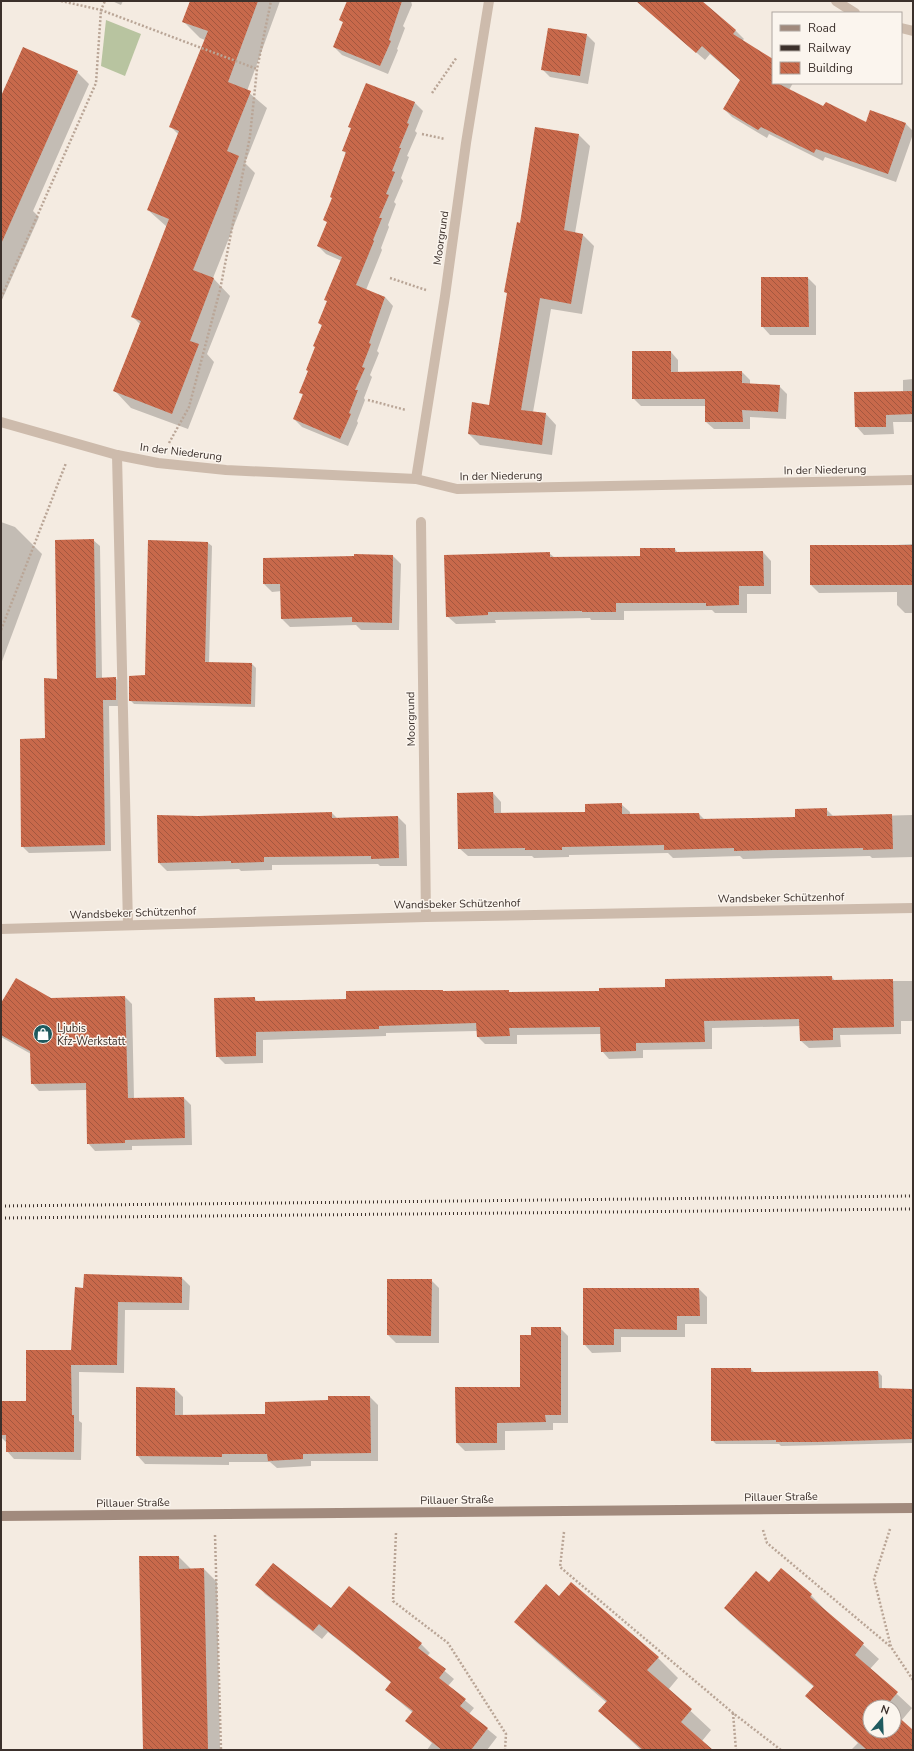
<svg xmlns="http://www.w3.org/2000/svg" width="914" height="1751" font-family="'Nunito Sans',sans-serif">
<defs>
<pattern id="building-back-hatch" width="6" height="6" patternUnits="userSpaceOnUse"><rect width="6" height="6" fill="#c8694b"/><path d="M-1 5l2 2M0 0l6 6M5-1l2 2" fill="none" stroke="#a4573f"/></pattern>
</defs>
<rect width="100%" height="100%" fill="#f4ebe1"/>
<path fill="#b8c4a0" d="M 106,20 L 141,34 L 125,76 L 101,66 Z"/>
<g fill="#0003" fill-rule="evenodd">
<path d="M 112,1 L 123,1 L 121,5 Z"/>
<path d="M 191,1 L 280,1 L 247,91 L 267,108 L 245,163 L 255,173 L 213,278 L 230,296 L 207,354 L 214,362 L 188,429 L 131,408 L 115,391 L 140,324 L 133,317 L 167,227 L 148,210 L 179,135 L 171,127 L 205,40 L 200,38 L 184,22 Z"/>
<path d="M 348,1 L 411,1 L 412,5 L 403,26 L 405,28 L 397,49 L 398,50 L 388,74 L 342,55 L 334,47 L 344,23 L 340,20 Z"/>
<path d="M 637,1 L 689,1 L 709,8 L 736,31 L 744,39 L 742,41 L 773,60 L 773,83 L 793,83 L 789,90 L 824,107 L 867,123 L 906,124 L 913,131 L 913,134 L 896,182 L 825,157 L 823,161 L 769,134 L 767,138 L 732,117 L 724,109 L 741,81 L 710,54 L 705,60 Z"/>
<path d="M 587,35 L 595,43 L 588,84 L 550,77 L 542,69 Z"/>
<path d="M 77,72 L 89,84 L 33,211 L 39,217 L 1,302 L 1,99 Z"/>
<path d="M 415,103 L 423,111 L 415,131 L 417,133 L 407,156 L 409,157 L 401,178 L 403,181 L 394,202 L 396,204 L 388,225 L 389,227 L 381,248 L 382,250 L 366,290 L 385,297 L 393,306 L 377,351 L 379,353 L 370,375 L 372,377 L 364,398 L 365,400 L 357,421 L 358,423 L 348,446 L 302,427 L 294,419 L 304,396 L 300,392 L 309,372 L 322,326 L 319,323 L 328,302 L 326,300 L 342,261 L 326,254 L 318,246 L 328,223 L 324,220 L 333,199 L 331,197 L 346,154 L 343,150 L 351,129 L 350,127 Z"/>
<path d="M 579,135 L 590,146 L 575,233 L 583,235 L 594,246 L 582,314 L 551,309 L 533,412 L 546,414 L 556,425 L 552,455 L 480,445 L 469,434 L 490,406 L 508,294 L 505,292 L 521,224 Z"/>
<path d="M 762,278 L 808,278 L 816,286 L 816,335 L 770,335 L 762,326 Z"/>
<path d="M 671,352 L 678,360 L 678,373 L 742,372 L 750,380 L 750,384 L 779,386 L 787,394 L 786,419 L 750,417 L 750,429 L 714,429 L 706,422 L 706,406 L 641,406 L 633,398 Z"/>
<path d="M 913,379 L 913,422 L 893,422 L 894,434 L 864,435 L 856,426 L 903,392 L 903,380 Z"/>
<path d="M 1,522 L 15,527 L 42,554 L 1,664 Z"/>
<path d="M 93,540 L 100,546 L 102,678 L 115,678 L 122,684 L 122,706 L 109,706 L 111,851 L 29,853 L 22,846 L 58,680 Z"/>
<path d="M 208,543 L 212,546 L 209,663 L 252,664 L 256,668 L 255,707 L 134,704 L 130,700 L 146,676 Z"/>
<path d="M 913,544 L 913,613 L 905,613 L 897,605 L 897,592 L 819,593 L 811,585 L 895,546 L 895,545 Z"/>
<path d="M 675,549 L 678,553 L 763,552 L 771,561 L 771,594 L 747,594 L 747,613 L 715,613 L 712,610 L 624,611 L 624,620 L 591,620 L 590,618 L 495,620 L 496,623 L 456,624 L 447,616 L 549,553 L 555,558 L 641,557 Z"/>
<path d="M 393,556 L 401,564 L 399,630 L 361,630 L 356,625 L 290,627 L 282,619 L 282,591 L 272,592 L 264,584 Z"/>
<path d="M 493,793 L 501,802 L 501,814 L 586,813 L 621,804 L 630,812 L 630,815 L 699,814 L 705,820 L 796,818 L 826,809 L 834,817 L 913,815 L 913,857 L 872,858 L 870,856 L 743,859 L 740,856 L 673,858 L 668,853 L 569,855 L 569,857 L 534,858 L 532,856 L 468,856 L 459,848 Z"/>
<path d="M 332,813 L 337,818 L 398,817 L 406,825 L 407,866 L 380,866 L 378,864 L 272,865 L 272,870 L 241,871 L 239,869 L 167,871 L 159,863 L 198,817 Z"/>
<path d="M 832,977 L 835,981 L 913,981 L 913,1021 L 901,1021 L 901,1034 L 840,1035 L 841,1047 L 809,1048 L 801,1041 L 801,1026 L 712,1028 L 712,1049 L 643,1050 L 643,1058 L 609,1059 L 602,1051 L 601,1034 L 517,1035 L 517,1044 L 485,1044 L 478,1037 L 477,1031 L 386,1033 L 386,1036 L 263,1040 L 263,1063 L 225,1064 L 217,1056 L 254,998 L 258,1002 L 347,1000 L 444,992 L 600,992 Z"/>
<path d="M 125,997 L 132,1004 L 134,1099 L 184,1098 L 191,1105 L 192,1145 L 132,1146 L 132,1150 L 95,1151 L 88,1143 L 87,1090 L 39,1091 L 32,1083 L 31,1054 L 1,1037 L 1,1005 L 51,999 Z"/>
<path d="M 182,1278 L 190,1286 L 189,1310 L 125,1310 L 124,1373 L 79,1372 L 79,1421 L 82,1423 L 81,1460 L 14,1459 L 7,1451 L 7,1443 L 1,1437 L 1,1402 L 27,1402 L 71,1350 L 72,1352 L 84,1289 Z"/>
<path d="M 431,1280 L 439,1288 L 439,1343 L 396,1343 L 388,1335 Z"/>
<path d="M 584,1289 L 699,1289 L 707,1297 L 707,1324 L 685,1324 L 685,1337 L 621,1337 L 621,1352 L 592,1353 L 584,1344 Z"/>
<path d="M 560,1328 L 568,1336 L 568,1423 L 553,1423 L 553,1430 L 505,1431 L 505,1450 L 465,1451 L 457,1443 L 521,1388 L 532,1336 Z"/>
<path d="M 751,1369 L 755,1373 L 878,1372 L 882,1376 L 882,1389 L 913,1390 L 913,1443 L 781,1446 L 779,1444 L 716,1444 L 712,1440 Z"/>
<path d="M 175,1389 L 183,1397 L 183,1416 L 266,1415 L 329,1401 L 370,1397 L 378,1405 L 378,1461 L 311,1461 L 311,1466 L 277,1468 L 270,1462 L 229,1462 L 229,1465 L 145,1464 L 137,1455 Z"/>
<path d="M 179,1557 L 191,1569 L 204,1569 L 217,1582 L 220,1750 L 144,1750 Z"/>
<path d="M 781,1569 L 811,1595 L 826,1611 L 879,1659 L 870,1669 L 912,1708 L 901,1721 L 913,1731 L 913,1750 L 851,1750 L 858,1743 L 806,1696 L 814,1687 L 740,1623 L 725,1608 L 769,1584 ZM 870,1707 L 894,1707 L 894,1731 L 870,1731 Z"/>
<path d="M 257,1585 L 331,1610 L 421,1644 L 430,1653 L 427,1656 L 454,1679 L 448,1686 L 474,1708 L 469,1714 L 497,1737 L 487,1750 L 427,1750 L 432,1743 L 406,1721 L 413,1713 L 386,1690 L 392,1683 L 328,1632 L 322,1639 L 265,1594 Z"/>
<path d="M 559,1598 L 658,1658 L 678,1678 L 668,1690 L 711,1730 L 702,1741 L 712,1750 L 641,1750 L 599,1711 L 607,1703 L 536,1642 L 515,1622 Z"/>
</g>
<g fill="url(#building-back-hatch)">
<path d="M 190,1 L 258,1 L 228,82 L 251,91 L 227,151 L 239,156 L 193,270 L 214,278 L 190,341 L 199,344 L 172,414 L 113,391 L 141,321 L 131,317 L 169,219 L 147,210 L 179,131 L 169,127 L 208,31 L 182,22 Z"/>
<path d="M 347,1 L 402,1 L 389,40 L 391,41 L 380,66 L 333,47 L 343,22 L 339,20 Z"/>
<path d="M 636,1 L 702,1 L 736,30 L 733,34 L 773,59 L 773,83 L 777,83 L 823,106 L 826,102 L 866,122 L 870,110 L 906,123 L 888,174 L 816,149 L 814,153 L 761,127 L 758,130 L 723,109 L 740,80 L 702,46 L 696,53 Z"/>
<path d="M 548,28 L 587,34 L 580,76 L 541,70 Z"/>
<path d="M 23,47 L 78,71 L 1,244 L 1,96 Z"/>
<path d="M 366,83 L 415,102 L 407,123 L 409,124 L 399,148 L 401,148 L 392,171 L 395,172 L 386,194 L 389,195 L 379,218 L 382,218 L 373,240 L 374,241 L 356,285 L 385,297 L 369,343 L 371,344 L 362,367 L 365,368 L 355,390 L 358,390 L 349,413 L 351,414 L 340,439 L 293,419 L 303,394 L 299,393 L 308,371 L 306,370 L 315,347 L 313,346 L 322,325 L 318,323 L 327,301 L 324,300 L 342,257 L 317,246 L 327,222 L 323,220 L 332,198 L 330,197 L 346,152 L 342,151 L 351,128 L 348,127 Z"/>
<path d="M 535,127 L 579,134 L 564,230 L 583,234 L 571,304 L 540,298 L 521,410 L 546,413 L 542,445 L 468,434 L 472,402 L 489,405 L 507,293 L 504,292 L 517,222 L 520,223 Z"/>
<path d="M 761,277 L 808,277 L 809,327 L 761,327 Z"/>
<path d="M 632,351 L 671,351 L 671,372 L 742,371 L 742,383 L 780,385 L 778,412 L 742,410 L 743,422 L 705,422 L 705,399 L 632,399 Z"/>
<path d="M 913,391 L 913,414 L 886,415 L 886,427 L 855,427 L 854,392 Z"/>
<path d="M 94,539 L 96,678 L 116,677 L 116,700 L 103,700 L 105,845 L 21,847 L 20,739 L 45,738 L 44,678 L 57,679 L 55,540 Z"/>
<path d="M 148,540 L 208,542 L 205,662 L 252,663 L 251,704 L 129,701 L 129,676 L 145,675 Z"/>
<rect x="810" y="545" width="103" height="40"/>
<path d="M 640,548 L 675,548 L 675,552 L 763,551 L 764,586 L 739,586 L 739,605 L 706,606 L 706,603 L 616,603 L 616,612 L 582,612 L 582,611 L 488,612 L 488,615 L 446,617 L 444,555 L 550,552 L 550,557 L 640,556 Z"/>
<path d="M 354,554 L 393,555 L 392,623 L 352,622 L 352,617 L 281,619 L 280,584 L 263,584 L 263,558 L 354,556 Z"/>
<path d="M 493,792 L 494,813 L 585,812 L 585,804 L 622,803 L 622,814 L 699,813 L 700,819 L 795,817 L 795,809 L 827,808 L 827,816 L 892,814 L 893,849 L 863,850 L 863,848 L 734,851 L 734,848 L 664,850 L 664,845 L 562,847 L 562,850 L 525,850 L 525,848 L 458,849 L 457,793 Z"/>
<path d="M 332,812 L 332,818 L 398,816 L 399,858 L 371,859 L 371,856 L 264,857 L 264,862 L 231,863 L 231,861 L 158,863 L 157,815 L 198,816 Z"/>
<path d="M 832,976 L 832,980 L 893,979 L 894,1027 L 833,1028 L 833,1040 L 800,1041 L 799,1019 L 704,1021 L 705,1042 L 636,1043 L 636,1051 L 601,1052 L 600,1027 L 509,1028 L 510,1036 L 477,1037 L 476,1023 L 379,1026 L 379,1029 L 256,1032 L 256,1056 L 216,1057 L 214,998 L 255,997 L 255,1001 L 346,999 L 346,991 L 410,990 L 443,990 L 443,991 L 509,990 L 509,992 L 599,991 L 599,988 L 665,987 L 665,979 Z"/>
<path d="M 16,978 L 51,998 L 125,996 L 128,1098 L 184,1097 L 185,1138 L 125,1140 L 125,1143 L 87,1144 L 86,1083 L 31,1084 L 30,1051 L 1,1035 L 1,1003 Z"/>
<path d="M 84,1274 L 182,1277 L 182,1303 L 118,1302 L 117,1365 L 71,1365 L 72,1415 L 74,1415 L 74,1452 L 6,1452 L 6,1435 L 1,1435 L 1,1401 L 26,1401 L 26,1350 L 71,1350 L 71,1351 L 75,1287 L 83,1288 Z"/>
<path d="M 387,1279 L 432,1279 L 431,1336 L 387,1335 Z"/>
<path d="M 583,1288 L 699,1288 L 700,1316 L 677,1316 L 677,1330 L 614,1329 L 614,1345 L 583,1345 Z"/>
<path d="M 531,1327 L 561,1327 L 561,1415 L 545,1415 L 546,1422 L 497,1423 L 497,1443 L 456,1443 L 455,1387 L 520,1387 L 520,1335 L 531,1335 Z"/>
<path d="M 711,1368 L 751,1368 L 751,1372 L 878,1371 L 879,1388 L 913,1389 L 913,1439 L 817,1442 L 776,1442 L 776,1440 L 711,1441 Z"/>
<path d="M 136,1387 L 175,1388 L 175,1415 L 265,1414 L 265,1402 L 328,1400 L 328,1396 L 370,1396 L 371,1453 L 303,1454 L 303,1459 L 268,1461 L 267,1454 L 222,1454 L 222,1457 L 136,1456 Z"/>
<path d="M 139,1556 L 179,1556 L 179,1569 L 204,1568 L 208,1750 L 143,1750 Z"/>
<path d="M 273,1563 L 331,1608 L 349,1586 L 422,1643 L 418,1648 L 446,1669 L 439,1678 L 466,1699 L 460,1706 L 488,1728 L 471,1750 L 442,1750 L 405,1721 L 413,1711 L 385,1690 L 391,1682 L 319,1624 L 313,1631 L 255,1585 Z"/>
<path d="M 781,1568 L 812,1594 L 810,1597 L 864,1643 L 855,1655 L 898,1692 L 886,1706 L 887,1707 L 870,1707 L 870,1731 L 894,1731 L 894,1713 L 913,1730 L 913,1750 L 867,1750 L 805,1696 L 814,1686 L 724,1608 L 756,1571 L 769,1582 Z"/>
<path d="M 571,1582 L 659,1657 L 647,1670 L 692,1709 L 681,1722 L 713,1750 L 643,1750 L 598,1711 L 607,1701 L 514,1622 L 546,1584 L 559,1596 Z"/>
</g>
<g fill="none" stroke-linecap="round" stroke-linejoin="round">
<g stroke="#b9a596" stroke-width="2.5" stroke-dasharray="2 2" stroke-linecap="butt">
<path d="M 61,1 L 101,10 L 105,1"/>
<path d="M 432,93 L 457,57"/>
<path d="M 422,134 L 445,139"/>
<path d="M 390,278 L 426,290"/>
<path d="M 1,298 L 96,83 L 101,10 L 257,69"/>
<path d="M 368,400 L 406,410"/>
<path d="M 169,443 L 189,407 L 220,290 L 250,136 L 257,69 L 271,1"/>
<path d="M 1,630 L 66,463"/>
<path d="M 890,1529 L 874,1579 L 891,1647 L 913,1680"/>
<path d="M 763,1530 L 767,1543 L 891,1647"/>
<path d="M 564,1532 L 560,1567 L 733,1713 L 781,1750"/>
<path d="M 396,1533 L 393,1601 L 448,1643 L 506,1734 L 505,1750"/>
<path d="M 215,1535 L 221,1750"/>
<path d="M 733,1713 L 736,1750"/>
</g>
<g stroke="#cdbbac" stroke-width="10">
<path d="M 117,455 L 128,925"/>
<path d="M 421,522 L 426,917"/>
</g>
<g stroke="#cdbbac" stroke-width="10">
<path d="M 836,1 L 855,13"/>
<path d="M 901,28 L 913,31"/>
<path d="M 1,422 L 117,455 L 158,463 L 226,470 L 416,479 L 457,489 L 913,480"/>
<path d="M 416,479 L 445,296 L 466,143 L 489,1"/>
<path d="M 1,929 L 426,917 L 913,908"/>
</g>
<path stroke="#a18a7d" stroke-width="10" d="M 1,1516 L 913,1508"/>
<g stroke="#3b302b" stroke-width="3" stroke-dasharray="1 3" stroke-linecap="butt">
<path d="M 1,1206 L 913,1196"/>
<path d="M 1,1218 L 913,1209"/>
</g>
</g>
<defs>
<symbol id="shop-disc" viewBox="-11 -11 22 22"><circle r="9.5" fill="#1f5a5e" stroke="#fbf5ee"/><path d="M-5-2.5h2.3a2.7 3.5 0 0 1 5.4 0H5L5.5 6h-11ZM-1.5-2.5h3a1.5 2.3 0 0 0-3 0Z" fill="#fff"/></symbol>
</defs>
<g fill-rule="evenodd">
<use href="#shop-disc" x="32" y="1023" width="22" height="22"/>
</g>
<g text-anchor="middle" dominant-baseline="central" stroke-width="3" stroke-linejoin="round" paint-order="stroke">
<g font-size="11" fill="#3b302b" stroke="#fbf5ee">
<text transform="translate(441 238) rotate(-82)">Moorgrund</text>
<text transform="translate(181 452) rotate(7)">In der Niederung</text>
<text transform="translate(825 470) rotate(-1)">In der Niederung</text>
<text transform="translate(501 476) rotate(-1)">In der Niederung</text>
<text transform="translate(411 719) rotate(-91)">Moorgrund</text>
<text transform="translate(781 898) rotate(-1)">Wandsbeker Schützenhof</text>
<text transform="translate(457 904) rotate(-1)">Wandsbeker Schützenhof</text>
<text transform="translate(133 913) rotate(-2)">Wandsbeker Schützenhof</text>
<text transform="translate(781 1497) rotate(-1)">Pillauer Straße</text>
<text transform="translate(457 1500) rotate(-1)">Pillauer Straße</text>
<text transform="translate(133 1503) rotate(-1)">Pillauer Straße</text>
</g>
<g font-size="11" fill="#3b302b" stroke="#fbf5ee" text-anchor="start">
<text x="57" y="1028">Ljubis<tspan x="57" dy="13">Kfz-Werkstatt</tspan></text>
</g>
</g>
<rect width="914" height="1751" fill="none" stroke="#3b302b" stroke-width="4"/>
<rect x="772" y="12" width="130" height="72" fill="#fbf5ee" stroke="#aea6a0"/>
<rect x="780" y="25" width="20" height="6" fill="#a18a7d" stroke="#aea6a0"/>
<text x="808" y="32" font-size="12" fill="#3b302b">Road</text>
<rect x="780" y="45" width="20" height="6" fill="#3b302b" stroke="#aea6a0"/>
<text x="808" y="52" font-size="12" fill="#3b302b">Railway</text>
<rect x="780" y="62" width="20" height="12" fill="url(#building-back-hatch)" stroke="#aea6a0"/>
<text x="808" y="72" font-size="12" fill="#3b302b">Building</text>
<g transform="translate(882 1719) rotate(19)"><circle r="19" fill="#fbf5ee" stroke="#aea6a0"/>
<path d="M0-3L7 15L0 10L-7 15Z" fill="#1f5a5e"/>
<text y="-6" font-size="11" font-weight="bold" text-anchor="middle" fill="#3b302b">N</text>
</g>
</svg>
